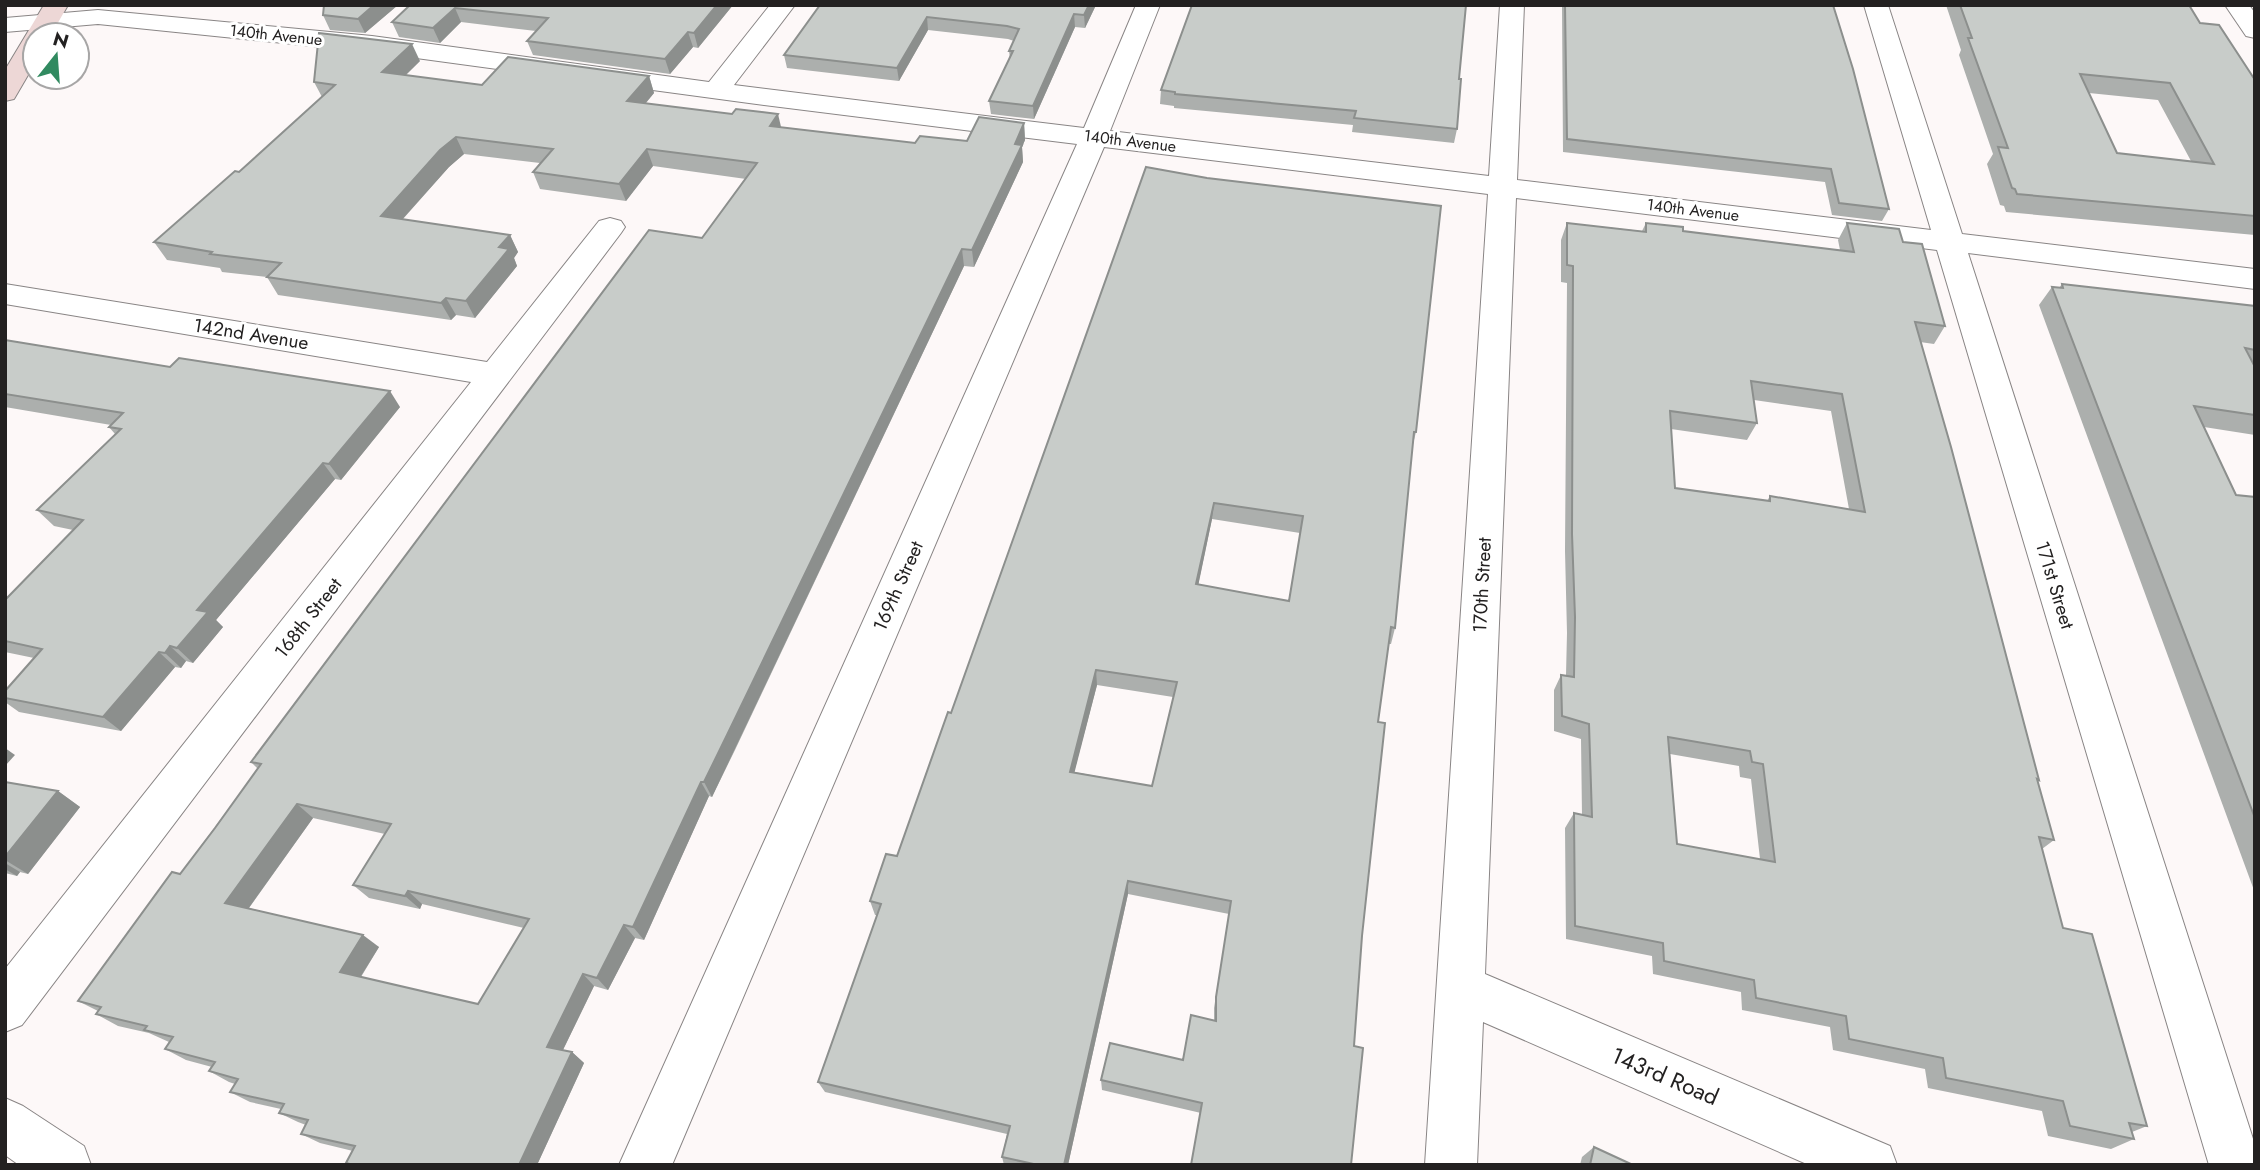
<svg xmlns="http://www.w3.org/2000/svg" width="2260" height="1170" font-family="Jost,sans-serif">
<rect width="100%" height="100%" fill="#fdf8f8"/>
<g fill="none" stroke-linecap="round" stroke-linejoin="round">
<defs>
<g id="street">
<path d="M 770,5 L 795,5 L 734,85 L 1084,128 L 1136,5 L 1160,5 L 1110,131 L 1489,176 L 1500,5 L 1524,5 L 1517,180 L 1931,230 L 1864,5 L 1888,5 L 1962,234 L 2255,269 L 2255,289 L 1968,253 L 2255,1145 L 2255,1165 L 2209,1165 L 1937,250 L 1516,198 L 1485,974 L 1890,1146 L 1897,1165 L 1809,1165 L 1483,1022 L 1477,1165 L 1425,1165 L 1488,194 L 1104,147 L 672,1165 L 619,1165 L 1077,144 L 749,103 L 372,52 L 98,24 L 5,32 L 5,18 L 98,10 L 372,36 L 709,82 Z"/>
<path d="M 2225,5 L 2249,5 L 2255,13 L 2255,38 L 2246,36 Z"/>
<path d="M 610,218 L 621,221 L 625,227 L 621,233 L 22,1025 L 5,1032 L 5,969 L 471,382 L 5,304 L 5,284 L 487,362 L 599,221 Z"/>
<path d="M 5,1098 L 23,1106 L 84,1146 L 91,1165 L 19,1165 L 5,1155 Z"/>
</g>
<path id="secondary" d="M 44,5 L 68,5 L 51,35 L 35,35 L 35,63 L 14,99 L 5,101 L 5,70 Z"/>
</defs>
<use href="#street" stroke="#898585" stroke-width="2"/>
<use href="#secondary" stroke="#898585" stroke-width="2"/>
<use href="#street" fill="#fff" fill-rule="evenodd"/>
<use href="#secondary" fill="#edd7d6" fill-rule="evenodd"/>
</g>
<g fill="#acafad" fill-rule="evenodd">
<path d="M 398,5 L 365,33 L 330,30 L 323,15 Z"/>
<path d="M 410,5 L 733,5 L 698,48 L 693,47 L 670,74 L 533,55 L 527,41 L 536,31 L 461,22 L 440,43 L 399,37 L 392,22 Z"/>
<path d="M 820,5 L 1096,5 L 1085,28 L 1075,27 L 1034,119 L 991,114 L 989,101 L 1010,59 L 1009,51 L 1014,41 L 1008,39 L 928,30 L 899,81 L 787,68 L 784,55 Z"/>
<path d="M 1562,5 L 1833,5 L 1889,209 L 1882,221 L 1832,215 L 1825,182 L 1563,152 Z"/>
<path d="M 1946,5 L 2189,5 L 2200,23 L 2255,80 L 2255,235 L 2006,212 L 2004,206 L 2000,205 L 1987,164 L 1993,154 L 1959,55 L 1961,50 ZM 2089,93 L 2158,100 L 2191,161 L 2117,153 Z"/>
<path d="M 420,61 L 406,75 L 482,85 L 649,76 L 654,93 L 646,103 L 781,127 L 915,143 L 967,141 L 1024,123 L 1025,140 L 1022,147 L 1023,162 L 974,267 L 964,266 L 735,750 L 712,797 L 709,796 L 644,940 L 635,938 L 608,990 L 594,986 L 563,1050 L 572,1052 L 584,1063 L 537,1165 L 349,1165 L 346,1163 L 353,1151 L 320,1143 L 301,1134 L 306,1125 L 298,1122 L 279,1113 L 281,1109 L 250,1102 L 230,1092 L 235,1084 L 229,1082 L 209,1071 L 212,1067 L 186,1060 L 165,1049 L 169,1042 L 149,1033 L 118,1026 L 96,1014 L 98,1011 L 78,1001 L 180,874 L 258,769 L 251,762 L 702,238 L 746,179 L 653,166 L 626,201 L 540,189 L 533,172 L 540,163 L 464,154 L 449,167 L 403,219 L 510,235 L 518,252 L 514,258 L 517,266 L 475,318 L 456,315 L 451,320 L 278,295 L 267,277 L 222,272 L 220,268 L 167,260 L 154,242 L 239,172 L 322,97 L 314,82 ZM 313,818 L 385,834 L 353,885 L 369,898 L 420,909 L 422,904 L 524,928 L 478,1004 L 361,977 L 379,947 L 249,908 Z"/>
<path d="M 1459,79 L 1457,129 L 1454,143 L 1352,132 L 1353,125 L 1174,108 L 1174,106 L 1160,104 L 1161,90 Z"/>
<path d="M 1146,167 L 1416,432 L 1412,448 L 1395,628 L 1391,644 L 1388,644 L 1201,1113 L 1102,1090 L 1101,1080 L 1183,1060 L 1214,1020 L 1214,1008 L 1229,914 L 1128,894 L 1068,1165 L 1004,1165 L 1002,1157 L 1007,1134 L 825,1092 L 818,1082 L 877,915 L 875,915 L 870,901 L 897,856 L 951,713 ZM 1212,519 L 1300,533 L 1289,601 L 1198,585 ZM 1097,685 L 1173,697 L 1152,786 L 1074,772 Z"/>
<path d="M 1567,223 L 1642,231 L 1646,223 L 1683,231 L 1840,250 L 1838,240 L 1847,223 L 1903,242 L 1945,326 L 1934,344 L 1920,342 L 2039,780 L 2037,781 L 2054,840 L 2042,849 L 2063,928 L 2147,1126 L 2132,1132 L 2134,1139 L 2111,1149 L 2048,1136 L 2042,1111 L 1928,1088 L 1925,1069 L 1833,1050 L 1830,1027 L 1742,1010 L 1741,992 L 1653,974 L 1652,956 L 1566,939 L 1565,828 L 1574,813 L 1582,815 L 1581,739 L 1554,731 L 1554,690 L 1561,675 L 1566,675 L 1567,633 L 1565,551 L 1567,283 L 1561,282 L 1561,240 ZM 1754,400 L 1831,411 L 1849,509 L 1770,496 L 1767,501 L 1675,488 L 1671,429 L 1747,440 L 1757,423 ZM 1670,754 L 1739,766 L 1740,777 L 1751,779 L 1760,859 L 1677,844 Z"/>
<path d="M 2062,284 L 2255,306 L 2255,435 L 2204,427 L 2236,495 L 2255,497 L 2255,893 L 2039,305 L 2052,287 L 2059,288 Z"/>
<path d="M 5,340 L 400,407 L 341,480 L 335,479 L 216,620 L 223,627 L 193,663 L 186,661 L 181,668 L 175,667 L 121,731 L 19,712 L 5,702 L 5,691 L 34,658 L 5,652 L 5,600 L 73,530 L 54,526 L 37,510 L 115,434 L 109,427 L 111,425 L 5,407 Z"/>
<path d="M 5,782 L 58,791 L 80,807 L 28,874 L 20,872 L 17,876 L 5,873 Z"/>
<path d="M 1594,1147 L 1633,1165 L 1580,1165 L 1582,1157 Z"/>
</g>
<g fill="#8c8f8d">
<path d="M 374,5 L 398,5 L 365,33 L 358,19 Z"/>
<path d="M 717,5 L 733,5 L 698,48 L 694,33 Z"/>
<path d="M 1089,5 L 1096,5 L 1085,28 L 1084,15 Z"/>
<path d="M 455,8 L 461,22 L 440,43 L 433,28 Z"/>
<path d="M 1074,14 L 1075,27 L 1034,119 L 1033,106 Z"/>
<path d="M 927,17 L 928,30 L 899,81 L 897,68 Z"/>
<path d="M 688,32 L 693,47 L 670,74 L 665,59 Z"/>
<path d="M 412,44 L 420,61 L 391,89 L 382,72 Z"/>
<path d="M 649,76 L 654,93 L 633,118 L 627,101 Z"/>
<path d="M 778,114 L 782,131 L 770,126 Z"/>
<path d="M 1024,123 L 1025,140 L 1022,147 L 1023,162 L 974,267 L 972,250 Z"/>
<path d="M 456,137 L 464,154 L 449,167 L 390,233 L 381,216 L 440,150 Z"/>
<path d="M 647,149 L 653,166 L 626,201 L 619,184 Z"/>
<path d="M 510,235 L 518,252 L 514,258 L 517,266 L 475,318 L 466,301 L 499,247 Z"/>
<path d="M 962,249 L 964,266 L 712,797 L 704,782 Z"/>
<path d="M 446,298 L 456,315 L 451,320 L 441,303 Z"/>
<path d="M 390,391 L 400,407 L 341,480 L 329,464 Z"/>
<path d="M 323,463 L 335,479 L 216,620 L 223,627 L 193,663 L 177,648 L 197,610 Z"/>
<path d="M 1214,503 L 1212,519 L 1195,601 L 1196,584 Z"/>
<path d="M 170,646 L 186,661 L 181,668 L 165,653 Z"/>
<path d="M 159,652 L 175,667 L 121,731 L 103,717 Z"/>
<path d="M 1096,670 L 1097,685 L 1071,786 L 1070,772 Z"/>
<path d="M 5,748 L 15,755 L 5,766 Z"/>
<path d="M 701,782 L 709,796 L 644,940 L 633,927 Z"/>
<path d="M 58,791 L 80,807 L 28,874 L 5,860 L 5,857 Z"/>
<path d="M 297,804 L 313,818 L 243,916 L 225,903 Z"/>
<path d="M 5,863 L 20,872 L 17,876 L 5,869 Z"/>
<path d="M 1128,881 L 1128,894 L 1068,1165 L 1064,1165 Z"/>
<path d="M 408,891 L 422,904 L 420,909 L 405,896 Z"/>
<path d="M 624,925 L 635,938 L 608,990 L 597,978 Z"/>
<path d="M 363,935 L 379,947 L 356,984 L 340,972 Z"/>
<path d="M 583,974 L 594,986 L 559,1058 L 547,1047 Z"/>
<path d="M 572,1052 L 584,1063 L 537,1165 L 519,1165 Z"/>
</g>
<g fill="#c8ccc9" stroke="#8c8f8d" stroke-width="2" fill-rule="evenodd">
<path d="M 324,5 L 374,5 L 358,19 L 323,15 Z"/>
<path d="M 410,5 L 717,5 L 694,33 L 688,32 L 665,59 L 527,41 L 548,18 L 455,8 L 433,28 L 392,22 Z"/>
<path d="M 820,5 L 1089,5 L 1084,15 L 1074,14 L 1033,106 L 989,101 L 1013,51 L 1009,51 L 1019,29 L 1007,26 L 927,17 L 897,68 L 784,55 Z"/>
<path d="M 1192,5 L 1466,5 L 1459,79 L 1461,79 L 1457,129 L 1354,118 L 1356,111 L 1175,94 L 1175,92 L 1161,90 Z"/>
<path d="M 1565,5 L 1833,5 L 1853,69 L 1889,209 L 1839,203 L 1831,169 L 1567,139 Z"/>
<path d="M 1960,5 L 2189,5 L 2200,23 L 2219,25 L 2255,80 L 2255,216 L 2017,194 L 2015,189 L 2012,188 L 1998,147 L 2008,148 L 1968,38 L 1972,38 ZM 2080,74 L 2170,83 L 2214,164 L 2117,153 Z"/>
<path d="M 319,33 L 412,44 L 382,72 L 482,85 L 508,57 L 649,76 L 627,101 L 732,114 L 736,109 L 778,114 L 770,126 L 915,143 L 920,136 L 967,141 L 979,117 L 1024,123 L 1015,144 L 1022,145 L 972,250 L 962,249 L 727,735 L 704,782 L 701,782 L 633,927 L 624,925 L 597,978 L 583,974 L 547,1047 L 572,1052 L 519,1165 L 353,1165 L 346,1163 L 355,1146 L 301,1134 L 308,1120 L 279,1113 L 284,1104 L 230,1092 L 238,1079 L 209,1071 L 215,1062 L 165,1049 L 173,1037 L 144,1030 L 147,1026 L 96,1014 L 101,1007 L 78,1001 L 172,872 L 180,874 L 215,828 L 261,764 L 251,762 L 649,230 L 702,238 L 757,163 L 647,149 L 619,184 L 533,172 L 553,149 L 456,137 L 440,150 L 381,216 L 510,235 L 499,247 L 509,249 L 466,301 L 446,298 L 441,303 L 267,277 L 281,263 L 210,254 L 212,252 L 154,242 L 235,171 L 239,172 L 335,85 L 314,82 ZM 297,804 L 391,824 L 353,885 L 405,896 L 408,891 L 529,919 L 478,1004 L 340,972 L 363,935 L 225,903 Z"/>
<path d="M 1146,167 L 1207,178 L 1441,206 L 1416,432 L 1414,432 L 1395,628 L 1391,627 L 1378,722 L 1385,723 L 1362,936 L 1354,1046 L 1363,1048 L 1351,1165 L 1191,1165 L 1202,1103 L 1101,1080 L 1110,1043 L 1183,1060 L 1191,1015 L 1216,1021 L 1216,997 L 1231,901 L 1128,881 L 1064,1165 L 1038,1165 L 1002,1157 L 1010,1126 L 818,1082 L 881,904 L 870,901 L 886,854 L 897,856 L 948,712 L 951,713 ZM 1214,503 L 1303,516 L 1289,601 L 1196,584 ZM 1096,670 L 1177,682 L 1152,786 L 1070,772 Z"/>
<path d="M 1567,223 L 1646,232 L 1646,223 L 1683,227 L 1683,231 L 1854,252 L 1847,223 L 1899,229 L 1903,242 L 1922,244 L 1945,326 L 1915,322 L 1951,447 L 2039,780 L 2037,779 L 2054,840 L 2039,837 L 2063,928 L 2092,934 L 2147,1126 L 2129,1123 L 2134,1139 L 2070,1126 L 2063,1101 L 1946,1078 L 1943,1058 L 1849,1039 L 1846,1016 L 1756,998 L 1754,980 L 1664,961 L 1663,943 L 1575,926 L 1574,813 L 1592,817 L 1589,724 L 1562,716 L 1561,675 L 1574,677 L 1575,617 L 1572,534 L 1573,266 L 1567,265 ZM 1751,381 L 1842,394 L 1865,512 L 1770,496 L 1770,501 L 1675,488 L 1670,411 L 1757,423 ZM 1668,737 L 1750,751 L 1752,762 L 1763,764 L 1775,862 L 1677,844 Z"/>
<path d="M 2062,284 L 2255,306 L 2255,350 L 2245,348 L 2255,367 L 2255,415 L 2194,406 L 2236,495 L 2255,497 L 2255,818 L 2052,287 L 2063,288 Z"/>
<path d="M 5,340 L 170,367 L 179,358 L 390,391 L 329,464 L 323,463 L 197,610 L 208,612 L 177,648 L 170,646 L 165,653 L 159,652 L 103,717 L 5,698 L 5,691 L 42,649 L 5,641 L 5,600 L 83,520 L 37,510 L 121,429 L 109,427 L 123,413 L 5,394 Z"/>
<path d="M 5,782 L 58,791 L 5,857 Z"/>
<path d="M 1594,1147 L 1633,1165 L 1590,1165 Z"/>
</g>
<g text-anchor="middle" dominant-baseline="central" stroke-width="6" stroke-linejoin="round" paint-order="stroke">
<g font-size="16" fill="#232121" stroke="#fff">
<text transform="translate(276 35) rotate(6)">140th Avenue</text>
<text transform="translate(1130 141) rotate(7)">140th Avenue</text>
<text transform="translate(1693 210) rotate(7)">140th Avenue</text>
</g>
<g font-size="19" fill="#232121" stroke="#fff">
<text transform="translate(251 334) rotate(9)">142nd Avenue</text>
<text transform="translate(1482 585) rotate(-87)">170th Street</text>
<text transform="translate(2055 585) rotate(73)">171st Street</text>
<text transform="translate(898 586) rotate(-66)">169th Street</text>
<text transform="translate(308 618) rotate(-52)">168th Street</text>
</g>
<g font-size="23" fill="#232121" stroke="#fff">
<text transform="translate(1665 1076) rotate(23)">143rd Road</text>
</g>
</g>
<rect width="2260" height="1170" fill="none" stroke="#232121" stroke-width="14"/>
<g transform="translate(56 56) rotate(17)"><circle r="33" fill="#ffffff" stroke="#a7a6a6" stroke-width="2"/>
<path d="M0-5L12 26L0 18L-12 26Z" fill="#318a60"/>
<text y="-10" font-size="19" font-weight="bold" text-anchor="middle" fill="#232121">N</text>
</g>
</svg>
